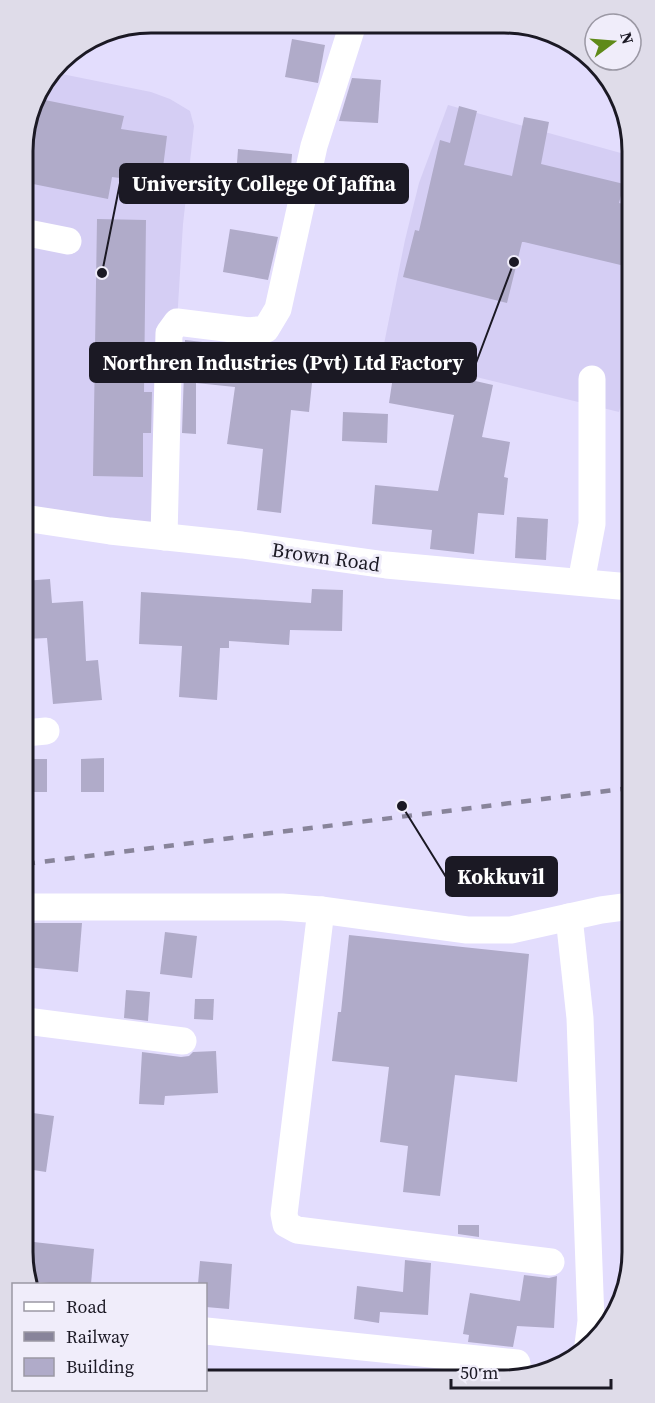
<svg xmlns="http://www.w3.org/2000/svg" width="655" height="1403" font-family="'Source Serif 4',serif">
<rect width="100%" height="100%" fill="#e3ddfd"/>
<g fill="#d5cef4">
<path d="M 52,72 L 151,92 L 170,99 L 190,111 L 194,126 L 183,224 L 177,322 L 160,542 L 24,519 L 23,142 L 36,94 Z"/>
<path d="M 448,105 L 628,155 L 629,377 L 619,412 L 382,354 L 405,240 L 419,183 Z"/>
</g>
<g fill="#b0abc9">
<path d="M 292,39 L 325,45 L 318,83 L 285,77 Z"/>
<path d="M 352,78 L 381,80 L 378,123 L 339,121 Z"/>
<path d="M 35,98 L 124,116 L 121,129 L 167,136 L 161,183 L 112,177 L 108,199 L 23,182 L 23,142 Z"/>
<path d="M 459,106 L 477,111 L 464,165 L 512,176 L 524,117 L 549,122 L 541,164 L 624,184 L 619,203 L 628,205 L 629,267 L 524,242 L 522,242 L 507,303 L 403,277 L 415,230 L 419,231 L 440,140 L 450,143 Z"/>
<path d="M 238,149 L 292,154 L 290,182 L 236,177 Z"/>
<path d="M 97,219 L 146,220 L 144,392 L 152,392 L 151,433 L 143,433 L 143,477 L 93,476 Z"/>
<path d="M 230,229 L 278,237 L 268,280 L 223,272 Z"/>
<path d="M 185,340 L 247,347 L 270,346 L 268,368 L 313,373 L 309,412 L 291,410 L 281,513 L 257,510 L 263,449 L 227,444 L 235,387 L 196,383 L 196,434 L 182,433 Z"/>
<path d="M 394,370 L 461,382 L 462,378 L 493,385 L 482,437 L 510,442 L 504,477 L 508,478 L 504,515 L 478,513 L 474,554 L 430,549 L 432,530 L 372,524 L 375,485 L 438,491 L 454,415 L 389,403 Z"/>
<path d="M 343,412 L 388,414 L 387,443 L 342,441 Z"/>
<path d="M 517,517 L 548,519 L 546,560 L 515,558 Z"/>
<path d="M 50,579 L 52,603 L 83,601 L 86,661 L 98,660 L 102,700 L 53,704 L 47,638 L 25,639 L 24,581 Z"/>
<path d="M 312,589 L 343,590 L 342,631 L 290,630 L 289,645 L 229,641 L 229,648 L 220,648 L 217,700 L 179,697 L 182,646 L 139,644 L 141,592 L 311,603 Z"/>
<path d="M 104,758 L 104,792 L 81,792 L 81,759 Z"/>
<rect x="25" y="759" width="22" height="33"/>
<path d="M 26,923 L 82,923 L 78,972 L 26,967 Z"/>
<path d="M 165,932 L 197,936 L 192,978 L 160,974 Z"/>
<path d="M 349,935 L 529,954 L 517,1082 L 455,1075 L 440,1196 L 403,1192 L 408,1146 L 380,1142 L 389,1067 L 332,1061 L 338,1012 L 341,1012 Z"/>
<path d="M 126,990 L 150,992 L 148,1021 L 124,1018 Z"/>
<path d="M 195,999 L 214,999 L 213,1020 L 194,1019 Z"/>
<path d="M 216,1051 L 218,1093 L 165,1096 L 164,1105 L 139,1104 L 142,1052 L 181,1057 L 189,1056 L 193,1052 Z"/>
<path d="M 26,1112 L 54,1116 L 46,1172 L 27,1169 Z"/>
<path d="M 458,1225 L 479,1225 L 479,1237 L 458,1234 Z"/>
<path d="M 34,1242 L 94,1249 L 91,1284 L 60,1284 L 29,1281 Z"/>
<path d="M 405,1260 L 431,1263 L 428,1315 L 380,1312 L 379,1323 L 354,1319 L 357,1286 L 403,1292 Z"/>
<path d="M 200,1261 L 232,1264 L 229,1309 L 206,1307 L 206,1284 L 198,1284 Z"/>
<path d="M 524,1275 L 549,1278 L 557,1276 L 554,1328 L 517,1326 L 513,1347 L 468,1342 L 469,1335 L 463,1334 L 470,1293 L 520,1301 Z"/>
</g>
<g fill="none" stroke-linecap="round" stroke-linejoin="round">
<g stroke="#fff" stroke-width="27">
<path d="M 23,232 L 68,241"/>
<path d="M 24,518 L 110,531 L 242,545 L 386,565 L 630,587"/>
<path d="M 164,537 L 169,333 L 177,322 L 249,331 L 266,329 L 278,309 L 314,146 L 353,24"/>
<path d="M 581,582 L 592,524 L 592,379"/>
<path d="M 25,733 L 46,731"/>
<path d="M 26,907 L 282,907 L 321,910 L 467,930 L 511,930 L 601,910 L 631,906"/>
<path d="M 321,910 L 284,1214 L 286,1224 L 297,1230 L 551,1262"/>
<path d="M 569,917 L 580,1018 L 591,1321 L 588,1345"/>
<path d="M 26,1021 L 183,1041"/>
<path d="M 206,1331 L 517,1363"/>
</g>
<path stroke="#88849a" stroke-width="4.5" stroke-dasharray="10 10" stroke-linecap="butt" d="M 25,864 L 630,788"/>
</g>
<g text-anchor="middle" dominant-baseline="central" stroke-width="6" stroke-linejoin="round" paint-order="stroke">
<g font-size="20" fill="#1b1924" stroke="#f0edfa">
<text transform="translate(326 557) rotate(8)">Brown Road</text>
</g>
</g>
<path d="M0 0H655V1403H0ZM151 33H504A118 118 0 0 1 622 151V1252A118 118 0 0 1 504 1370H151A118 118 0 0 1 33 1252V151A118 118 0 0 1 151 33Z" fill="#dfdce9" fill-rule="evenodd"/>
<path fill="none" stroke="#1b1924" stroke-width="3" d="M151 33H504A118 118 0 0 1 622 151V1252A118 118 0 0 1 504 1370H151A118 118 0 0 1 33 1252V151A118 118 0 0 1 151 33Z"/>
<path fill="none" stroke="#1b1924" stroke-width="2" d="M102 273L120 183M514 262L476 363M402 806L446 877"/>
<g fill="#1b1924" stroke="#f0edfa" stroke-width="2">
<circle cx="102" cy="273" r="6"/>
<circle cx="514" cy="262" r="6"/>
<circle cx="402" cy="806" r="6"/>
</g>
<g fill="#1b1924" stroke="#1b1924" stroke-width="2">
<rect x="120" y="164" width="288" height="39" rx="6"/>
<rect x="90" y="343" width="386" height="39" rx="6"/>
<rect x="446" y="857" width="111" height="39" rx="6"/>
</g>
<g font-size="21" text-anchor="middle" font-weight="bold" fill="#fff">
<text x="264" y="191">University College Of Jaffna</text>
<text x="283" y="370">Northren Industries (Pvt) Ltd Factory</text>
<text x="501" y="884">Kokkuvil</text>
</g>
<rect x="12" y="1283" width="195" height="108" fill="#f0edfa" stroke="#9b98a4" stroke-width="1.5"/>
<rect x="24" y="1302" width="30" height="9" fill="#ffffff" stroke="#9b98a4" stroke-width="1.5"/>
<text x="66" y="1313" font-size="18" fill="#1b1924">Road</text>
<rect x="24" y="1332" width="30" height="9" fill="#88849a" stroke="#9b98a4" stroke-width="1.5"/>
<text x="66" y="1343" font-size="18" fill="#1b1924">Railway</text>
<rect x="24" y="1358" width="30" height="18" fill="#b0abc9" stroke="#9b98a4" stroke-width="1.5"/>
<text x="66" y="1373" font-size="18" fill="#1b1924">Building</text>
<g transform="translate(613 42) rotate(74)"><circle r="28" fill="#f0edfa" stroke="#9b98a4" stroke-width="1.5"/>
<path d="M0-4.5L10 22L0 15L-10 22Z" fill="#5f8a19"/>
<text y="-9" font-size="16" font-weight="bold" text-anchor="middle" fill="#1b1924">N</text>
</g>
<path d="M451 1379v9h160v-9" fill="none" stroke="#1b1924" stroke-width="3"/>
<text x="460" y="1379" font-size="18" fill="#1b1924" stroke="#f0edfa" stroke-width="4.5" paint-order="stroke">50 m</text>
</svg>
